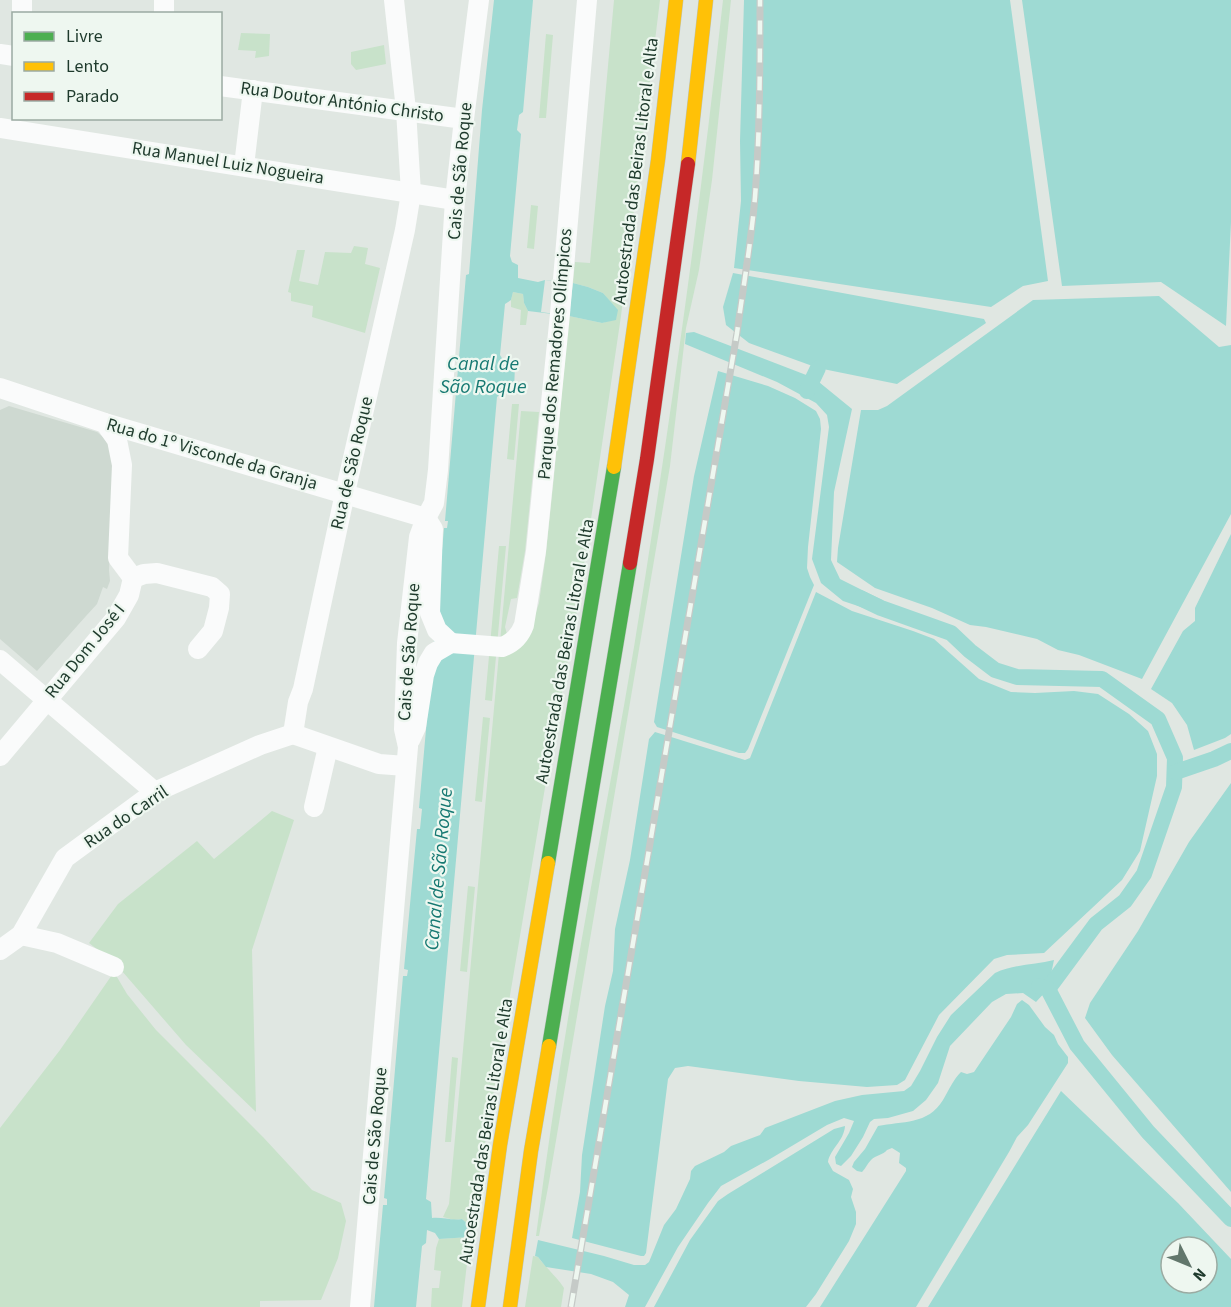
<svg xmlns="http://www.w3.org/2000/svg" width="1231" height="1307" font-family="'Source Sans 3',sans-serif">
<rect width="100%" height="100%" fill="#e0e7e2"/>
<path fill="#ced9d1" d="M 9,406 L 97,432 L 110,443 L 115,455 L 109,570 L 110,581 L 107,589 L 103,587 L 97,604 L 86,616 L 37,671 L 0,639 L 0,410 Z"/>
<g fill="#c8e2ca">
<path d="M 614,0 L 660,0 L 621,316 L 579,600 L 551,752 L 471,1227 L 462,1219 L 454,1220 L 443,1217 L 449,1204 L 521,411 L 539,412 L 525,551 L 517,598 L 511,599 L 505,627 L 507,634 L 528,637 L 539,603 L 546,553 L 554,476 L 569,316 L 602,323 L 616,319 L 617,310 L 603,293 L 588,287 L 573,283 L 575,262 L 590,263 Z"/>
<path d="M 723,0 L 731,0 L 712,180 L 699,270 L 686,328 L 670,466 L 549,1182 L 539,1236 L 536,1236 C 549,1136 564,1037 582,938 C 599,841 618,744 634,647 C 669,432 699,217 723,0 Z"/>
<path d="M 241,33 L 270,34 L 269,56 L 255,58 L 256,51 L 238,50 Z"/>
<path d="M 546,34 L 553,35 L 546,118 L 539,118 Z"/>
<path d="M 384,45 L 386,64 L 356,70 L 351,64 L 351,52 Z"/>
<path d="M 531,205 L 538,206 L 534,249 L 527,248 Z"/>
<path d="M 354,246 L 368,248 L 365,264 L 380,268 L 365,333 L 312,317 L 313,306 L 291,301 L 291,293 L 288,292 L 297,250 L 305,250 L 299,281 L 318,285 L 325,252 L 351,253 Z"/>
<path d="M 513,292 L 523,294 L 524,303 L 528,311 L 526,325 L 520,325 L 521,310 L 511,307 L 511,300 Z"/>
<path d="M 512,404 L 519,404 L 514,460 L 507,459 Z"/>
<path d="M 499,546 L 506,546 L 492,701 L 485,700 Z"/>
<path d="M 483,717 L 490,718 L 482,802 L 475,801 Z"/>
<path d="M 272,811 L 294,820 L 252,950 L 256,1112 L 186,1045 L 115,963 L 89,943 L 118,904 L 197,841 L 214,859 Z"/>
<path d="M 468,886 L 475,887 L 467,972 L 460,971 Z"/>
<path d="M 114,972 L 127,994 L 156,1030 L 263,1137 L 312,1190 L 341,1203 L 346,1221 L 338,1258 L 321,1300 L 260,1301 L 260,1307 L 0,1307 L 0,1128 L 60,1050 Z"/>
<path d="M 452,1057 L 458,1058 L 451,1142 L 445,1142 Z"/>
<path d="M 470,1237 L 462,1307 L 431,1307 L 432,1288 L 439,1288 L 441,1271 L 434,1270 L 436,1248 L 439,1239 Z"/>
<path d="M 533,1256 L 538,1257 C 546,1268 557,1277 564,1288 L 561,1307 L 525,1307 Z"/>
</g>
<g fill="#9edad3" fill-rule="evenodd">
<path d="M 494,0 L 533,0 L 523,112 L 519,115 L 517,130 L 521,134 L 510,256 L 512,262 L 518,265 L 518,278 L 538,282 L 545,280 L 573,283 L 588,287 L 603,293 L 618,310 L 616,320 L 602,323 L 569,316 L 528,311 L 524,303 L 523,294 L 513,292 L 511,300 L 505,304 L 500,355 L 503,360 L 515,365 L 514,391 L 503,391 L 497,397 L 426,1199 L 431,1202 L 432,1218 C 443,1217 452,1221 462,1219 L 471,1227 L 470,1237 L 439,1239 L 435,1233 L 427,1230 L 426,1243 L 422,1246 L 416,1307 L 374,1307 L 383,1205 L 387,1205 L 387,1199 L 384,1198 L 403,976 L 407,976 L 408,970 L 404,969 L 417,829 L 420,829 L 422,809 L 419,808 L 444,528 L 447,528 L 448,521 L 445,521 L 466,275 L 469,274 L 482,110 Z"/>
<path d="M 744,0 L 1010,0 L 1048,281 L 1023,286 L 991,307 L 734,268 L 741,201 L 740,141 Z"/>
<path d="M 1022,0 L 1231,0 L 1231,222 L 1226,326 L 1161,282 L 1062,286 Z"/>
<path d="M 733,273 L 984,319 L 986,323 L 897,384 L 818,368 L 749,343 L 726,325 L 723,307 Z"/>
<path d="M 1159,296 L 1219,347 L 1231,345 L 1231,514 L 1142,679 L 1079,655 L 1058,650 L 1037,639 L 986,627 L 970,625 L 932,608 L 875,588 L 837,562 L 838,548 L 861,410 L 878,410 L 887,406 L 1033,300 Z"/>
<path d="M 694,332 L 814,378 L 852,409 L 834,492 L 831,560 L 840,579 L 882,600 L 879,613 L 843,601 L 821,583 L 812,559 L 829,427 L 827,415 L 816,403 L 777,382 L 685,344 L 686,333 Z"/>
<path d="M 718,371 L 768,386 L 795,398 L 816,411 L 820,419 L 821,429 L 808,547 L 807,568 L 810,577 L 814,585 L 748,749 L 745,753 L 739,753 L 657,727 L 654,722 L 694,476 Z"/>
<path d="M 1231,534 L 1231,734 L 1225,738 L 1194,750 L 1187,725 L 1172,703 L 1151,689 L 1183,631 L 1195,621 L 1195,608 Z"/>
<path d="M 816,592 L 852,611 L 913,631 L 934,639 L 979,679 L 1011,692 L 1035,693 L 1074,691 L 1098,694 L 1129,714 L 1148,731 L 1157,754 L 1157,776 L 1140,851 L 1122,880 L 1044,953 L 1007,955 L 994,959 L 939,1015 L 905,1080 L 897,1085 L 867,1087 L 799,1081 L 688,1066 L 675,1068 L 668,1079 L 646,1253 L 644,1256 L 641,1256 L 572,1238 L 580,1192 L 582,1155 L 605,1006 L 613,971 L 615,929 L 630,860 L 649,739 L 655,732 L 745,760 L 750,758 Z"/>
<path d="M 1231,783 L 1231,1192 L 1112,1055 L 1085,1018 L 1090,1003 L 1138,931 L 1189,842 Z"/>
<path d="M 1054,960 L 1048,989 L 1036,1002 L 1023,993 L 1006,994 L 992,1002 L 950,1046 L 938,1083 L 926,1100 L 913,1111 L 888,1118 L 874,1119 L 870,1122 L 863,1137 L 851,1156 L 841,1166 L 836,1164 L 835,1157 L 849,1133 L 854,1121 L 844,1118 L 827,1125 L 770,1159 L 721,1186 L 708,1203 L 678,1247 L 645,1307 L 625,1307 L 629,1295 L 613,1282 L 591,1274 L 546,1267 L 538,1257 L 535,1256 L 538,1240 L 604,1256 L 634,1265 L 645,1265 L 649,1262 L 664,1225 L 676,1209 L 690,1179 L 691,1171 L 695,1166 L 724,1152 L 731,1146 L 760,1135 L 765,1128 L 835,1101 L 862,1095 L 904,1091 L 911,1086 L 920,1071 L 937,1037 L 951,1015 L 995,973 C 1014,964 1035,965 1054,960 Z"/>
<path d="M 1022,1000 L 1029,1005 L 1045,1027 L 1054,1035 L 1058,1044 L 1068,1057 L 1068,1063 L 1028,1125 L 1017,1137 L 1009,1152 L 916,1307 L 820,1307 L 906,1171 L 906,1168 L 899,1163 L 900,1153 L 892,1148 L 887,1150 C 883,1155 876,1155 871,1160 C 867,1164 866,1168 862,1172 L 857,1171 L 852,1167 L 854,1162 L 865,1149 L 878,1126 C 902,1121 928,1125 943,1100 C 949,1090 953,1080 961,1072 L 967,1074 L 974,1072 L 1011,1017 L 1017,1004 Z"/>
<path d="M 1061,1091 L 1178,1203 L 1231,1259 L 1231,1307 L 928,1307 ZM 1171,1247 L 1207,1247 L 1207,1283 L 1171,1283 Z"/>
<path d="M 845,1126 C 844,1141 830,1149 828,1162 L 833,1171 L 849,1180 L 853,1189 L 851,1197 L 856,1212 L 856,1224 L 849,1241 L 816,1294 L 806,1307 L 654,1307 L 690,1240 L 718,1201 L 728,1194 L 834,1129 Z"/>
</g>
<path fill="#e0e7e2" d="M 545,280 L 573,283 L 569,316 L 541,312 Z"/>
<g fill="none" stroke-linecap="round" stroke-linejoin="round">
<g stroke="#9edad3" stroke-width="16">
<path d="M 807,391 L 818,368"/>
<path d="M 860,598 L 881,608 L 951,633 L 970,651 L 995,670 L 1017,677 L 1102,679 L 1158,719 L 1175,758 L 1174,787 L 1144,874 L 1125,901 L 1096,924 L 1048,989"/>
<path d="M 1176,772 L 1214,759 L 1231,751"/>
<path d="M 1039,986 L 1048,989 L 1077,1045 L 1148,1132 L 1231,1219"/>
</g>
<defs>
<g id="fast">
<path d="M 548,863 L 614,467"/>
<path d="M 549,1046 L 630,563"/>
</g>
<g id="slow">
<path d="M 688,164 L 706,0"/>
<path d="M 614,467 L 658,160 L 676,0"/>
<path d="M 478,1307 L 500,1145 L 548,863"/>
<path d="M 510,1307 L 531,1151 L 549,1046"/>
</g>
<path id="jam" d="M 630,563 L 647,459 L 688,164"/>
</defs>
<use href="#fast" stroke="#bac4bf" stroke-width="15"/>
<use href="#slow" stroke="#bac4bf" stroke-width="15"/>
<use href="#jam" stroke="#bac4bf" stroke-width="15"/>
<g stroke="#fafbfb" stroke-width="20">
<path d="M 22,0 L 22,14"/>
<path d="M 164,14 L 164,0"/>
<path d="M 0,54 L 14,56"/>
<path d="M 220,86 L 464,119"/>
<path d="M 0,128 L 455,200"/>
<path d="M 244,166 L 253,90"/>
<path d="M 0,388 L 105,423 L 426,518"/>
<path d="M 105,423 L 117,440 L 122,465 L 118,558 L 133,578"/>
<path d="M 426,518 L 433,529 L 430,613 L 437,630 L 451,643"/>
<path d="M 133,578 L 144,574 L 157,573 L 212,587 L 220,594 L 219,608 L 213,631 L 198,649"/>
<path d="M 451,643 L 502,647 C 513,643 520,636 524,625 L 536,551 L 560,314 L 587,0"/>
<path d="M 0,660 L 155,792"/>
<path d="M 293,734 L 298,702 L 303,689 L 345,493 L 405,230 L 411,193 L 406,110 L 394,0"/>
<path d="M 293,734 L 379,764 L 406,766"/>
<path d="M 410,740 L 416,727 L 424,675 L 428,663 L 434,653 L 451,643"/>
<path d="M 0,756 L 116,618 L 129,595 L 133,578"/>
<path d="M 314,807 L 328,747"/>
<path d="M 21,935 L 57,943 L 114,967"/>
<path d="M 0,950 L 21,935 L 65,858 L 155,792 L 260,745 L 293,734"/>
<path d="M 360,1307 L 408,747 L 404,729 L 407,643 L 419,537 L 426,518 L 434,503 L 438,470 L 455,200 L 464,119 L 479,0"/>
</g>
<use href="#fast" stroke="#4caf50" stroke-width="14"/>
<use href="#slow" stroke="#ffc107" stroke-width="14"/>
<use href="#jam" stroke="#c62828" stroke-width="14"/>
<defs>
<path id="rail" d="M 571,1307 L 737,333 C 743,288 751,243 755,197 C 760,131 760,66 760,0"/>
</defs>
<use href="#rail" stroke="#c5cac7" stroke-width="7"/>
<use href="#rail" stroke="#eef7f0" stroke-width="4.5" stroke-dasharray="14" stroke-linecap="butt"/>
</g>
<g text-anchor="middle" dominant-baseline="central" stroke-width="4.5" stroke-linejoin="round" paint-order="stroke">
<g font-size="18" fill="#1e3a2c" stroke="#eef7f0">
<text transform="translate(342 102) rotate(8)">Rua Doutor António Christo</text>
<text transform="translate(228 163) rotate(9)">Rua Manuel Luiz Nogueira</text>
<text transform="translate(460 171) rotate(-85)">Cais de São Roque</text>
<text transform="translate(636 171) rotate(-83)">Autoestrada das Beiras Litoral e Alta</text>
<text transform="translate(555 354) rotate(-85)">Parque dos Remadores Olímpicos</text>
<text transform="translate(212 454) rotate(16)">Rua do 1º Visconde da Granja</text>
<text transform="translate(352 463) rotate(-77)">Rua de São Roque</text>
<text transform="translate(85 651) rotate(-51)">Rua Dom José I</text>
<text transform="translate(565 651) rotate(-80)">Autoestrada das Beiras Litoral e Alta</text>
<text transform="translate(409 652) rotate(-86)">Cais de São Roque</text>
<text transform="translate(126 817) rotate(-34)">Rua do Carril</text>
<text transform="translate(486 1131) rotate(-81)">Autoestrada das Beiras Litoral e Alta</text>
<text transform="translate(375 1136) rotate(-85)">Cais de São Roque</text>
</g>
<g font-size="20" font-style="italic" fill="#167972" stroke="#eef7f0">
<text x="483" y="364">Canal de<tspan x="483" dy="23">São Roque</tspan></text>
<text transform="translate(439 869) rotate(-85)">Canal de São Roque</text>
</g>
</g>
<rect x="12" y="12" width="210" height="108" fill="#eef7f0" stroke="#9baba2" stroke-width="1.5"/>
<rect x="24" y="32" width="30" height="9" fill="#4caf50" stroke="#9baba2" stroke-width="1.5"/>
<text x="66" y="42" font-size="18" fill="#1e3a2c">Livre</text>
<rect x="24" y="62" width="30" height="9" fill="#ffc107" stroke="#9baba2" stroke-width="1.5"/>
<text x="66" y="72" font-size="18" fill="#1e3a2c">Lento</text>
<rect x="24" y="92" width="30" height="9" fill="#c62828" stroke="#9baba2" stroke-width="1.5"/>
<text x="66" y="102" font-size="18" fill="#1e3a2c">Parado</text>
<g transform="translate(1189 1265) rotate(133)"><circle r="28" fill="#eef7f0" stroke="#9baba2" stroke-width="1.5"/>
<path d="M0-4.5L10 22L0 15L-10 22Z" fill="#62776c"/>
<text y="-9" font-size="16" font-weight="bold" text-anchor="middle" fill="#1e3a2c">N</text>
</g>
</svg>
